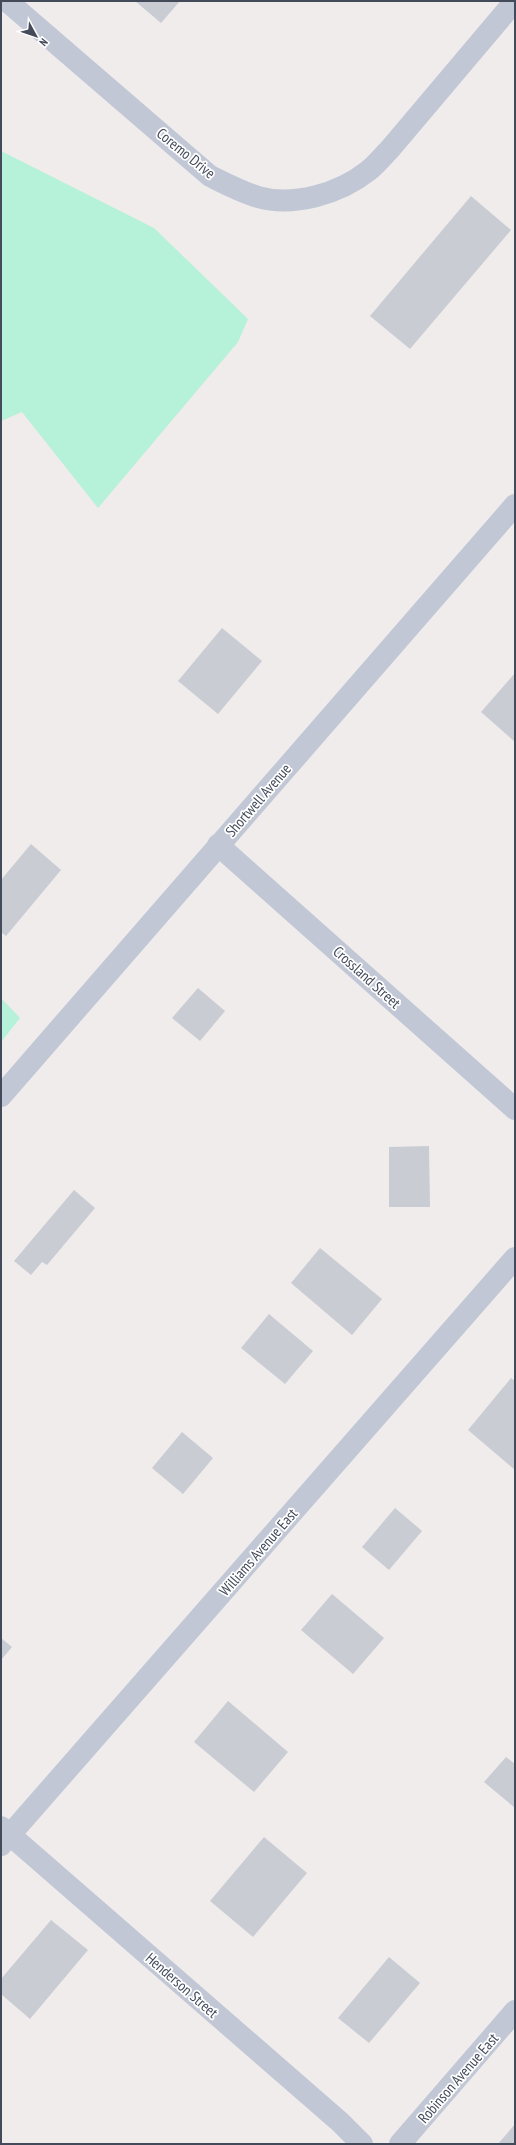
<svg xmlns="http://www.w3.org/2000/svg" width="516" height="2145" font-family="'PT Sans Narrow',sans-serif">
<rect width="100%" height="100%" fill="#efeceb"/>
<g fill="#b6f1d9">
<path d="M 1,151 L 154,228 L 248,319 L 238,342 L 98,508 L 22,412 L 1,421 Z"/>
<path d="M 1,998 L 20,1018 L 1,1042 Z"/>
</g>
<g fill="#caccd4">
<path d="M 135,1 L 180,1 L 161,23 Z"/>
<path d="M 471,196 L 511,230 L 410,349 L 370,316 Z"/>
<path d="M 222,628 L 262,661 L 218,714 L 178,681 Z"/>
<path d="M 515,673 L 515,742 L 481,712 Z"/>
<path d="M 31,844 L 61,870 L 6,936 L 1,932 L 1,880 Z"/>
<path d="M 198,988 L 225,1011 L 200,1041 L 172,1018 Z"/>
<path d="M 429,1146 L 430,1207 L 389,1207 L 389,1147 Z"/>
<path d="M 74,1190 L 95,1208 L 47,1265 L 42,1262 L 31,1275 L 14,1261 Z"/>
<path d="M 320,1248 L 382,1299 L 352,1335 L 291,1283 Z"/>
<path d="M 269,1314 L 313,1351 L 285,1384 L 241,1348 Z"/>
<path d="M 511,1378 L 515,1381 L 515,1470 L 468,1430 Z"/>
<path d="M 182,1432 L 213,1458 L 183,1494 L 152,1468 Z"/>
<path d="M 395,1508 L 422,1531 L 389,1570 L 362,1547 Z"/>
<path d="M 332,1594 L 384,1638 L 353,1674 L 301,1630 Z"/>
<path d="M 1,1638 L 12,1647 L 1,1660 Z"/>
<path d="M 228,1701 L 288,1752 L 254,1792 L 194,1742 Z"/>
<path d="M 506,1757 L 515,1764 L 515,1808 L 484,1782 Z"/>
<path d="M 264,1837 L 307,1873 L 253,1937 L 210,1901 Z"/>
<path d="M 51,1920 L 88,1950 L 30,2019 L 1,1994 L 1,1979 Z"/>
<path d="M 389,1957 L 420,1983 L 369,2043 L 338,2018 Z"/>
<path d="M 515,2124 L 515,2144 L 498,2144 Z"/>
</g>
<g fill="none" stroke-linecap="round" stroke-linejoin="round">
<g stroke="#c1c7d5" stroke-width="22">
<path d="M 7,1 L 210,176 C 226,184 241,192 258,197 C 293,207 339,194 368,171 C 376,165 382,157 390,149 L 515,1"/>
<path d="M 218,845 L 515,1109"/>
<path d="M 1,1096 L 515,505"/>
<path d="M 1,1827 L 340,2122 L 362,2144"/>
<path d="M 1,1845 L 515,1258"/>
<path d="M 400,2144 L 515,2011"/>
</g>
</g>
<g text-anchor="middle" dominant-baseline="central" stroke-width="3.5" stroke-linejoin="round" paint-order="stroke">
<g font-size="15" fill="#434a5a" stroke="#fff">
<text transform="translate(186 153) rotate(39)">Coremo Drive</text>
<text transform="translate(258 800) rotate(-49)">Shortwell Avenue</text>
<text transform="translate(367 977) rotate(42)">Crossland Street</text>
<text transform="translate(258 1552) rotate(-49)">Williams Avenue East</text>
<text transform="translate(182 1985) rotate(41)">Henderson Street</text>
<text transform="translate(458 2078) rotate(-49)">Robinson Avenue East</text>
</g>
</g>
<rect width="516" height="2145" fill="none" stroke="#434a5a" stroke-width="4"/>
<g transform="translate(36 36) rotate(130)" stroke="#ffffff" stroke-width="3" paint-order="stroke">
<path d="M0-3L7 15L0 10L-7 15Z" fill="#434a5a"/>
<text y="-6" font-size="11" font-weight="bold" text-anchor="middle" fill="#434a5a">N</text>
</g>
</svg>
